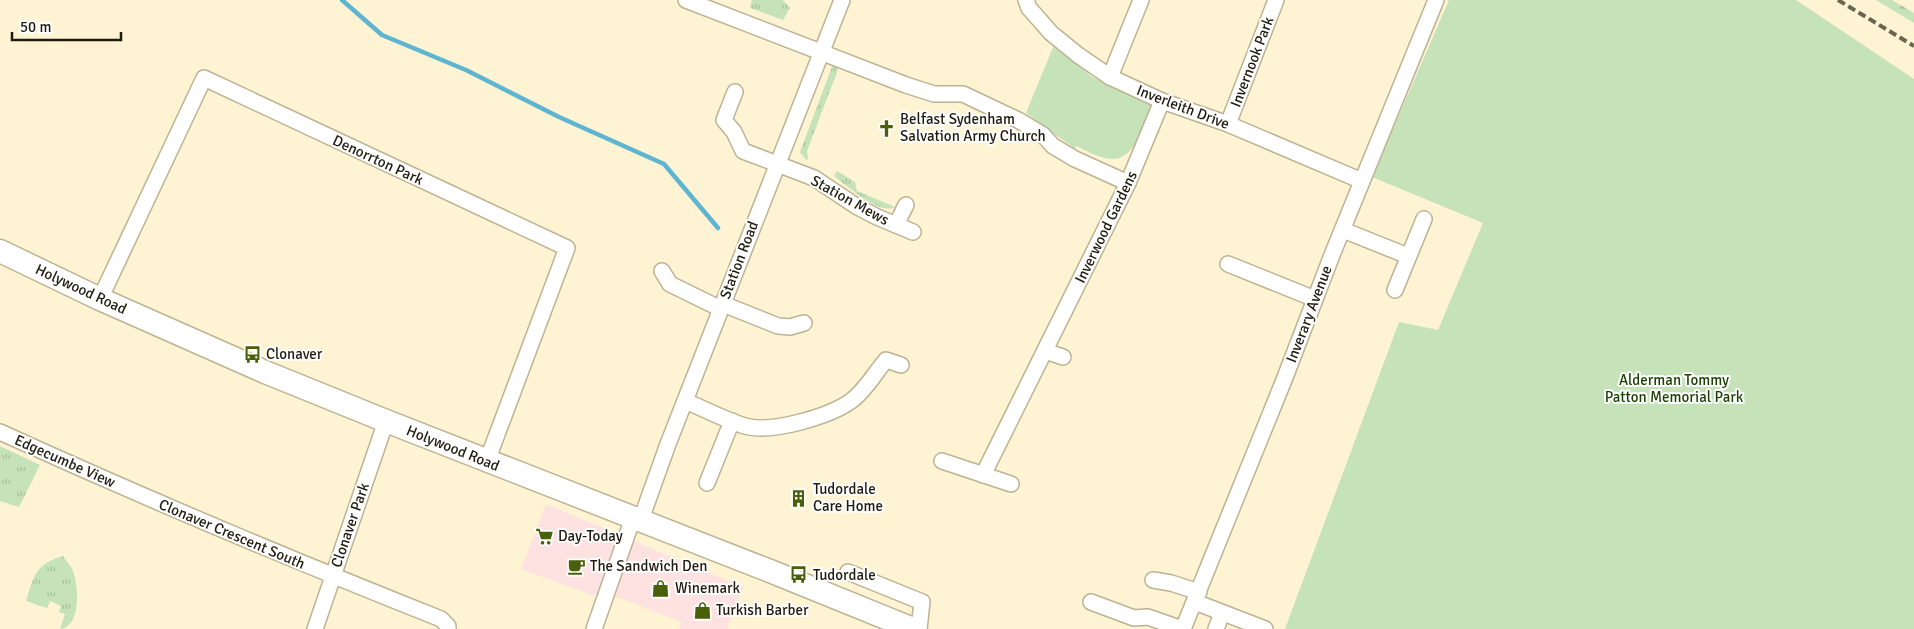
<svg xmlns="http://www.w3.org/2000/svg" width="1914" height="629" font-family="Signika,sans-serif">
<defs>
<pattern id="grass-tufts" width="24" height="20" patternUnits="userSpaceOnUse" patternTransform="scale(1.25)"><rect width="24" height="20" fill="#c5e2b8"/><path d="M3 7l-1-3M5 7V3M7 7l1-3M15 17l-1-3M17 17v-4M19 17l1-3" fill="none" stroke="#a9c19d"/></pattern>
<pattern id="forest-firs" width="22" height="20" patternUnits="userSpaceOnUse" patternTransform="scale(1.25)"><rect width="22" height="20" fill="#c5e2b8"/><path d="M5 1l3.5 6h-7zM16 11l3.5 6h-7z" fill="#a9c19d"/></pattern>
</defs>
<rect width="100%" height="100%" fill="#fef3d2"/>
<path fill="#fde2e1" d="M 546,504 L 743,587 L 727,629 L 679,629 L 682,622 L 614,596 L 592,595 L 521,569 Z"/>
<g fill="url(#grass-tufts)">
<path d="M 752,0 L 783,0 L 790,8 L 783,20 L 750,8 Z"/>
<path d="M 833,64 L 839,67 L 807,151 L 808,159 L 806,160 L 800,152 Z"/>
<path d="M 837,171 L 855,182 L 857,191 L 895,207 C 880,216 846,185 834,176 Z"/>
<path d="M 0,446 L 40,465 L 19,507 L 0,501 Z"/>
<path d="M 63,556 C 65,560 70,564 72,569 C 79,584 82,627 60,629 L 65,614 L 59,612 L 61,606 L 50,601 L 47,608 L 26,601 C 34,576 35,564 63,556 Z"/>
</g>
<path fill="url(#forest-firs)" d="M 1876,0 L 1892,0 L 1914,13 L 1914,23 Z"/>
<g fill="#c5e2b8">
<path d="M 1449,0 L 1796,0 L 1914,79 L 1914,629 L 1285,629 L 1399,322 L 1438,330 L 1483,223 L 1372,177 Z"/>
<path d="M 1054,45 L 1092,77 L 1151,106 C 1143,127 1134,166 1105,158 C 1095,156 1085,150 1076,146 L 1075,149 L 1026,113 Z"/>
</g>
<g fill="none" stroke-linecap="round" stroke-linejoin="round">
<path stroke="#5eb5d1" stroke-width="4.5" d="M 342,0 L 382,35 L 466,70 L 559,117 L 664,164 L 718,228"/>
<defs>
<g id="street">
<path d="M 686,0 L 906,85 L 934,94 L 963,94 L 1018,120 L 1043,135 L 1053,146 L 1075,159 L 1128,183"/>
<path d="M 1026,0 L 1029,8 L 1051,33 L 1078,55 L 1110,77 L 1162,101 L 1228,124 L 1362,181"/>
<path d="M 1110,77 L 1141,0"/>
<path d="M 735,92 L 724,120 L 734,132 L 743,151 L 814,178 L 856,206 L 877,217 L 913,232"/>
<path d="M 1228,124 L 1276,0"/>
<path d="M 896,225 L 906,205"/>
<path d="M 1343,230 L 1408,256"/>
<path d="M 1228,264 L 1315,299"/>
<path d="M 662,271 L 670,284 L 721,309"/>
<path d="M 1395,290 L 1424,219"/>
<path d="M 100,299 L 204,78 L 567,248 L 487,461"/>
<path d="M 723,304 L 778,326 L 790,327 L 804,323"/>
<path d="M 1045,351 L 1063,357"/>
<path d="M 685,401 C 705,409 725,420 745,426 C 771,434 830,416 851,401 C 865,391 875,373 886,360 L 901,365"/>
<path d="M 0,432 C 145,498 292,560 441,619 L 448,626 L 448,629"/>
<path d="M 942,461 L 1011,484"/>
<path d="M 983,475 L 1128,183 L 1162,101"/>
<path d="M 707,483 L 732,421"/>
<path d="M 638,520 L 644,511 L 668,444 L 842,0"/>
<path d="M 848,572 L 922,602 L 919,629"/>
<path d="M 1153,580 L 1171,583 L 1199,592"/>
<path d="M 1091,602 L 1134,618 L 1148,617 L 1182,629"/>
<path d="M 1195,602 L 1265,629"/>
<path d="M 315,629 L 386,421"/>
<path d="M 594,629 L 633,518"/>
<path d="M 1183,629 L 1284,380 L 1332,255 L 1436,0"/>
<path d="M 1216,629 L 1222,613"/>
</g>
<path id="secondary" d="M 0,251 L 100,299 L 265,372 L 386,421 L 775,573 L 913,629"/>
</defs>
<use href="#street" stroke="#bdb393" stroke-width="18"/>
<use href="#secondary" stroke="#bdb393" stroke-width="25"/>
<use href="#street" stroke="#fff" stroke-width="15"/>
<use href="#secondary" stroke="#fff" stroke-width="22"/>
<path stroke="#6b6451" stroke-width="4" stroke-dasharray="8 4" stroke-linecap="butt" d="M 1838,0 L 1914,46"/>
</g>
<defs>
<symbol id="church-bare" viewBox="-9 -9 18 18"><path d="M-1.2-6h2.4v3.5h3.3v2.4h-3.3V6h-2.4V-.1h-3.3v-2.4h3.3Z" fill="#495f09" stroke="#fff" stroke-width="2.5" paint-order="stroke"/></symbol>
<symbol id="bus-bare" viewBox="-9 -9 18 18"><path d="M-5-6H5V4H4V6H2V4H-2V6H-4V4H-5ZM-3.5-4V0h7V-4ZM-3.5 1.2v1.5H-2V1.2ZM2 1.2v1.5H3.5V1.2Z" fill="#495f09" stroke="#fff" stroke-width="2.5" paint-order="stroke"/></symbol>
<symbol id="building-bare" viewBox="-9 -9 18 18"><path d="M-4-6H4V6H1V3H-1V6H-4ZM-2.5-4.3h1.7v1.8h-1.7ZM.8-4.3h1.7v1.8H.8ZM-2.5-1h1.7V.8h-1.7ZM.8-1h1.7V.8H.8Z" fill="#495f09" stroke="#fff" stroke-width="2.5" paint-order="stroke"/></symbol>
<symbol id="supermarket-bare" viewBox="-9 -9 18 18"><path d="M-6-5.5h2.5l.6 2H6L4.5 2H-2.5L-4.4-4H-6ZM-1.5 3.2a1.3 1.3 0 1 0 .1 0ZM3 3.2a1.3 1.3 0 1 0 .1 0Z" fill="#495f09" stroke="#fff" stroke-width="2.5" paint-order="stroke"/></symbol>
<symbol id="cafe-bare" viewBox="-9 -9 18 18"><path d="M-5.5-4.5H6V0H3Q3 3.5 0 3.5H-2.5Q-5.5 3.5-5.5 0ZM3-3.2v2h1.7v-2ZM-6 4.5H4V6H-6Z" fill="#495f09" stroke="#fff" stroke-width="2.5" paint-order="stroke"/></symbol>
<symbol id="shop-bare" viewBox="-9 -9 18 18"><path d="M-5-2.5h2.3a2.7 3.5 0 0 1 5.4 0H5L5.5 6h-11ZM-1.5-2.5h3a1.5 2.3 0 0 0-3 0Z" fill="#495f09" stroke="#fff" stroke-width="2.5" paint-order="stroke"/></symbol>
</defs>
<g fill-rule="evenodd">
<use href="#church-bare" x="874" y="116" width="25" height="25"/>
<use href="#bus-bare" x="240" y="342" width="25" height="25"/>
<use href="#building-bare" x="786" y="486" width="25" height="25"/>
<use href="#supermarket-bare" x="532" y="524" width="25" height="25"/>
<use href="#cafe-bare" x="564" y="554" width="25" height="25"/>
<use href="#bus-bare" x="786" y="562" width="25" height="25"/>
<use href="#shop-bare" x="648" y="576" width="25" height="25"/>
<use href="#shop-bare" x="690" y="598" width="25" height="25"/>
</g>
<g text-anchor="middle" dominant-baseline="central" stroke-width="4" stroke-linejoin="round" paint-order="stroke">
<g font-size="15" fill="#1f1b0f" stroke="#fff">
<text transform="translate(1252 62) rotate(-69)">Invernook Park</text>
<text transform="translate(1183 107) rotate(21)">Inverleith Drive</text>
<text transform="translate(378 160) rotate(25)">Denorrton Park</text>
<text transform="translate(850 200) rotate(29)">Station Mews</text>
<text transform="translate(1106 227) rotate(-64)">Inverwood Gardens</text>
<text transform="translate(739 260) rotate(-69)">Station Road</text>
<text transform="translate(81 289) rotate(25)">Holywood Road</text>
<text transform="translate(1309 314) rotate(-69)">Inverary Avenue</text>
<text transform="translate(453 448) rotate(22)">Holywood Road</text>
<text transform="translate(65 461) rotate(24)">Edgecumbe View</text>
<text transform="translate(350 525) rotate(-71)">Clonaver Park</text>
<text transform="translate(232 534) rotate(23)">Clonaver Crescent South</text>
</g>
<g font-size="15" fill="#1f1b0f" stroke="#fff" text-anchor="start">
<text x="900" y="119">Belfast Sydenham<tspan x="900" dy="17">Salvation Army Church</tspan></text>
<text x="266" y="354">Clonaver</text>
<text x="813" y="489">Tudordale<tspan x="813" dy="17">Care Home</tspan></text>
<text x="558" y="536">Day-Today</text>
<text x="590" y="566">The Sandwich Den</text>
<text x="813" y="575">Tudordale</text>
<text x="675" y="588">Winemark</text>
<text x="716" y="610">Turkish Barber</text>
</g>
<g font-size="15" fill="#1a3f00" stroke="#fff">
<text x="1674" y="380">Alderman Tommy<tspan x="1674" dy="17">Patton Memorial Park</tspan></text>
</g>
</g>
<path d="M12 32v8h109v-8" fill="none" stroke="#1f1b0f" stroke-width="2.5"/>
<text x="20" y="32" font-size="15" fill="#1f1b0f" stroke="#ffffff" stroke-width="4" paint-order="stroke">50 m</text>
</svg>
